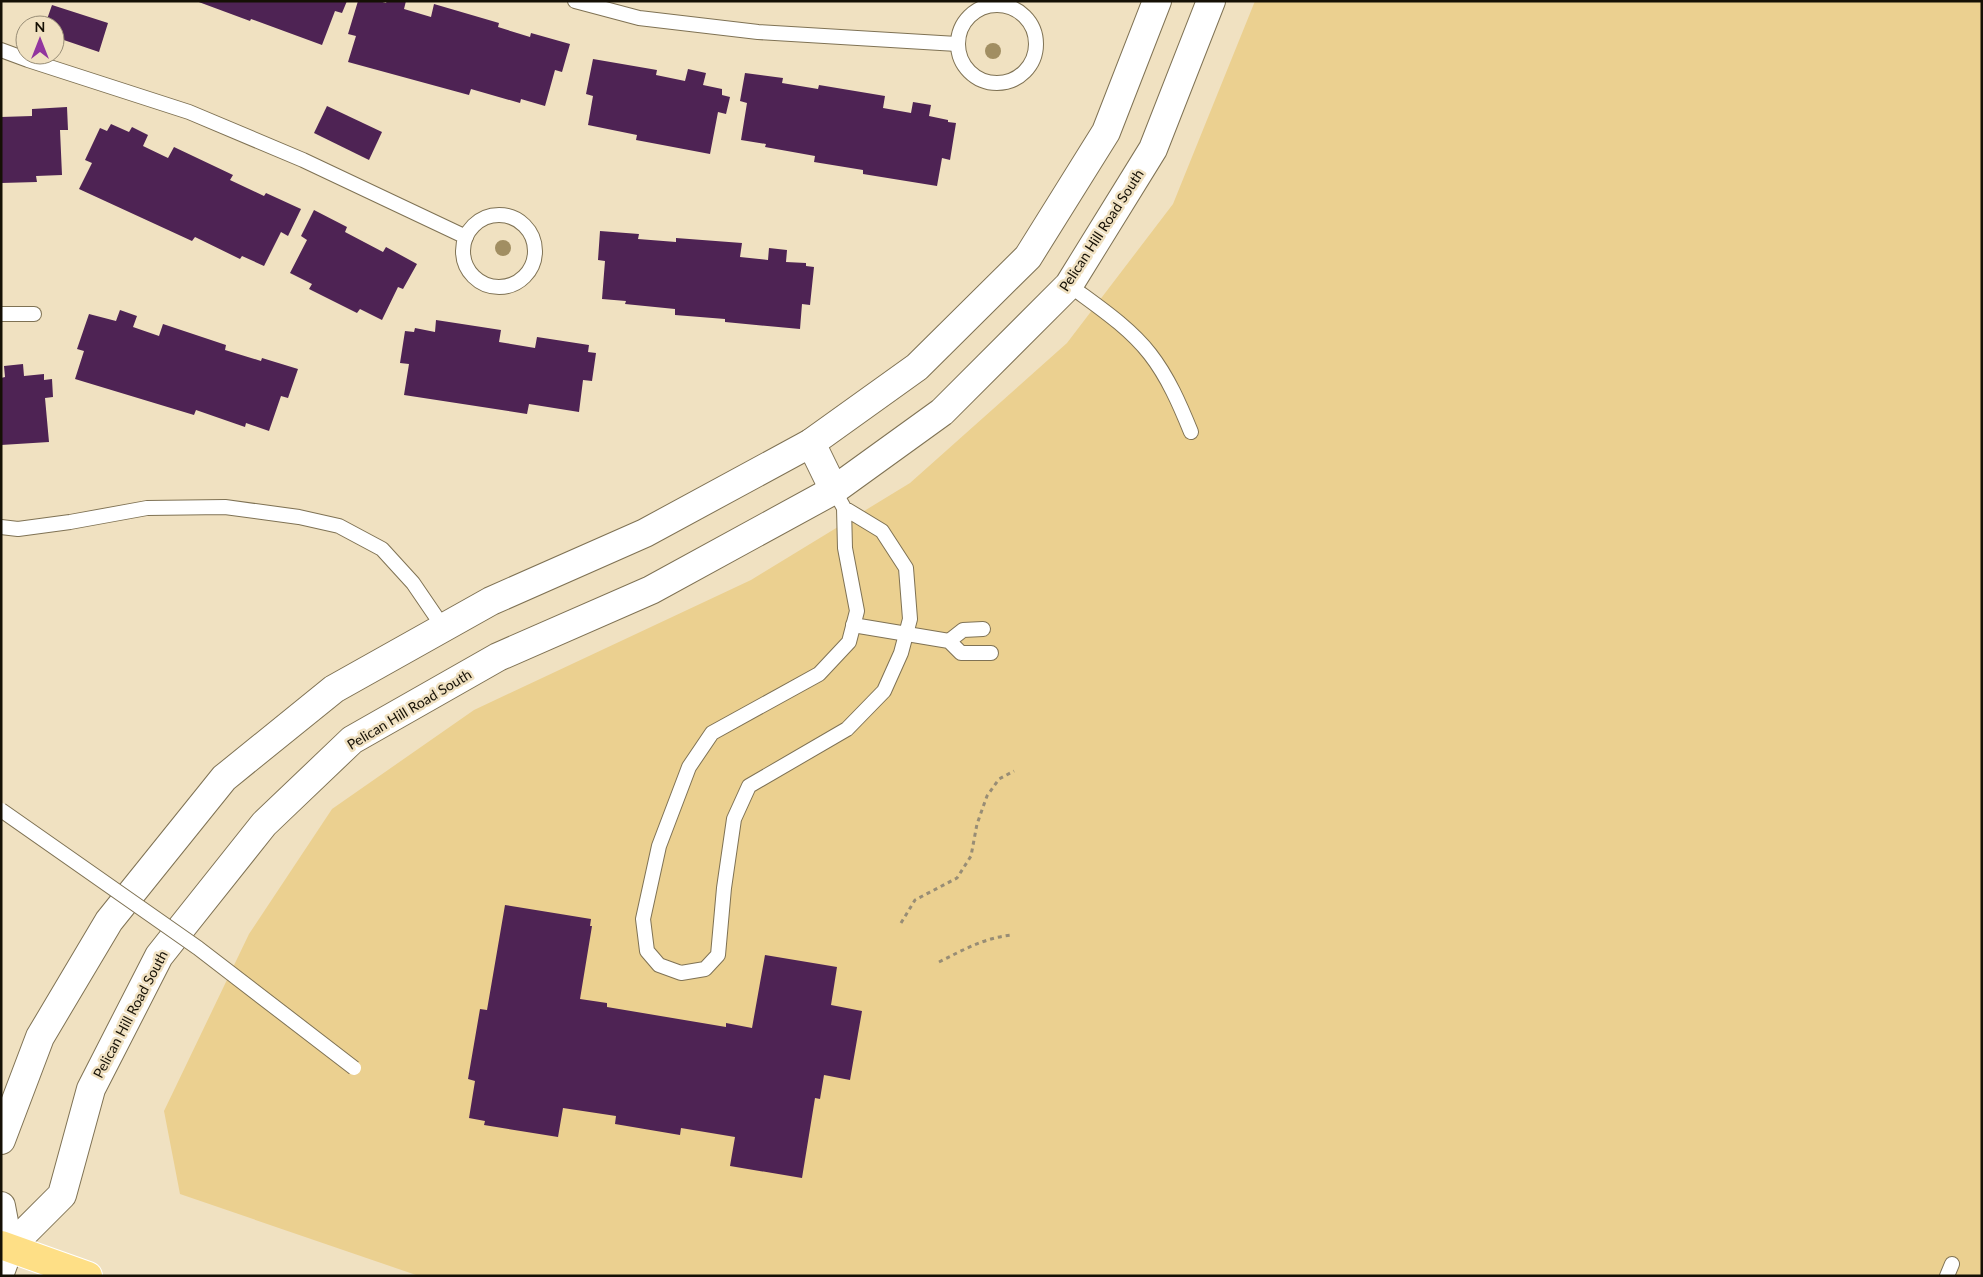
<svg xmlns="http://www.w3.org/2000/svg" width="1983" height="1277" font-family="Lato,sans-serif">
<rect width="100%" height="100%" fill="#f0e1c1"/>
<path fill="#ebd090" d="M 1255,1 L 1982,1 L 1982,1276 L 419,1276 L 180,1194 L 164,1111 L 249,934 L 332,809 L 474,710 L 751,580 L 910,483 L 1067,343 L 1173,204 Z"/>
<g fill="#4e2354">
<path d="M 196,1 L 347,1 L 342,13 L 335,11 L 322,45 L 251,19 L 250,21 Z"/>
<path d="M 358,1 L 379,1 L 386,3 L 387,1 L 406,1 L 404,9 L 431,17 L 434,4 L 499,23 L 498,27 L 530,37 L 531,33 L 570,44 L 562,72 L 555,70 L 545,106 L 521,99 L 520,103 L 471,89 L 469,95 L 348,62 L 356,36 L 348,34 Z"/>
<path d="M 52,5 L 108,23 L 99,52 L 55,37 L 55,25 L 45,25 Z"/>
<path d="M 593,59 L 657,70 L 656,75 L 685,81 L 688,69 L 706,73 L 703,85 L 722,89 L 722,95 L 730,97 L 726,114 L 718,112 L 710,154 L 636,140 L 637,135 L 588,125 L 593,96 L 586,94 Z"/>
<path d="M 745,73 L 783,78 L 782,83 L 818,89 L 819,85 L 885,96 L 883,108 L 911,113 L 913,102 L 931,105 L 929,116 L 948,120 L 948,122 L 956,123 L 950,160 L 942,158 L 937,186 L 863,174 L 863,170 L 814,162 L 815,156 L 765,147 L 766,144 L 741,140 L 747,103 L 740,101 Z"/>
<path d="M 327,106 L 382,132 L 369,160 L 314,133 Z"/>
<path d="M 67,107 L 68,130 L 60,130 L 62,175 L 36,176 L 37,182 L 1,183 L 1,117 L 32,116 L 32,109 Z"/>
<path d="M 111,124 L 129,132 L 132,127 L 148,135 L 143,146 L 168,158 L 174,147 L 233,175 L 230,180 L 264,196 L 266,193 L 301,209 L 288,236 L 281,232 L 264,266 L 242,256 L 240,259 L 195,237 L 192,241 L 79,189 L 92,163 L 85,160 L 100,128 L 107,131 Z"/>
<path d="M 314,210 L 347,227 L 345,232 L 383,252 L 386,247 L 417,264 L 403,289 L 398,287 L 382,320 L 360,309 L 357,313 L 309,289 L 312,284 L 290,273 L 307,240 L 301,236 Z"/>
<path d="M 600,231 L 639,234 L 638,239 L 676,242 L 676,238 L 742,243 L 740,257 L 768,260 L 769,248 L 787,250 L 786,262 L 806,263 L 806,266 L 814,267 L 810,305 L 802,304 L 800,329 L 725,322 L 725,319 L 675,315 L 675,309 L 625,304 L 626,301 L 602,299 L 605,261 L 598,260 Z"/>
<path d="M 120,310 L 137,316 L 133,327 L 159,336 L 163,324 L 226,345 L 225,350 L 261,361 L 262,358 L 298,369 L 288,398 L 281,396 L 269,431 L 246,423 L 245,427 L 196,410 L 194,415 L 75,379 L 84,351 L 77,349 L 89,314 L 116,321 Z"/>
<path d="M 436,320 L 501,330 L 499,342 L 535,348 L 537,337 L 589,345 L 588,352 L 596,353 L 592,381 L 583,380 L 579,412 L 529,404 L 527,414 L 404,395 L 409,364 L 400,363 L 405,331 L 414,332 L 415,328 L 435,332 Z"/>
<path d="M 23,364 L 24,376 L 44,374 L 44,380 L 52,379 L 53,397 L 45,398 L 49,442 L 1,445 L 1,378 L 5,377 L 4,366 Z"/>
<path d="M 505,905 L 591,919 L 590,926 L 592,926 L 580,999 L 607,1003 L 607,1007 L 726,1027 L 726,1023 L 752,1028 L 765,955 L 837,967 L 831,1005 L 862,1011 L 850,1080 L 824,1075 L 820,1099 L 815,1098 L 802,1178 L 730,1166 L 735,1137 L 681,1128 L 680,1135 L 615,1124 L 616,1116 L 563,1108 L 558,1137 L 484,1125 L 485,1121 L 469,1118 L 475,1081 L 468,1079 L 480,1009 L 487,1010 Z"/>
</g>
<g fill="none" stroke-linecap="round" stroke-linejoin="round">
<defs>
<g id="service">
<path d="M 575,1 L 639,18 L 758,32 L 957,44"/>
<circle cx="997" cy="44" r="39"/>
<path d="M 1,50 L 28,60 L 189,112 L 303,160 L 466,237"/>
<circle cx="499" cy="251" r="36"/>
<path d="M 1069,285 C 1097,306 1128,326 1150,354 C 1168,377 1180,405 1191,432"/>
<path d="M 1,314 L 34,314"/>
<path d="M 834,490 L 844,508 L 845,548 L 857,611 L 849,642 L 819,674 L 712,733 L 689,767 L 659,846 L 643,919 L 647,951 L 659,965 L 681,973 L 705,969 L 718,955 L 724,888 L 734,819 L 749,786 L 847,729 L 884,691 L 901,653 L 910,619 L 906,568 L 882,531 L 844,508"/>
<path d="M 1,527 L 18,529 L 70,522 L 147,508 L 225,507 L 299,517 L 339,526 L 382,549 L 413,583 L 443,627"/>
<path d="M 853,625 L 949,641 L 961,653 L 991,653"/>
<path d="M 949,641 L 963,630 L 983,629"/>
<path d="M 1947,1276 L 1952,1264"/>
</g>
<g id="tertiary">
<path d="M 811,443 L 834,490"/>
<path d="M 1,1140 L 40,1037 L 109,921 L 224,778 L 334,689 L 491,601 L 645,533 L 811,443 L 917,367 L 1028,257 L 1106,132 L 1157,1"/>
<path d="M 1,1206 L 9,1248"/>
<path d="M 1,1270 L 9,1248 L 62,1195 L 91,1089 L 159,956 L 264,824 L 352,740 L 498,657 L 651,590 L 834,490 L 942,412 L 1069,285 L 1153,149 L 1211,1"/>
</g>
<path id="primary" d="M 1,1245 L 88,1276"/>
</defs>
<use href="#service" stroke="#7f7254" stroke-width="16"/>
<use href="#tertiary" stroke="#7f7254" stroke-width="30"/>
<use href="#primary" stroke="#fff" stroke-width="30"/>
<g stroke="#988d75" stroke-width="3" stroke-dasharray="4 4" stroke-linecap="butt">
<path d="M 901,923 L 915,900 L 957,878 L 971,856 L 977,824 L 987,796 L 999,779 L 1014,771"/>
<path d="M 939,962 C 963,950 984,938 1011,935"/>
</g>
<use href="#service" stroke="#fff" stroke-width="14"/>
<use href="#tertiary" stroke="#fff" stroke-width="28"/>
<use href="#primary" stroke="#fedf86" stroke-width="28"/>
<defs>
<path id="service-bridge" d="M 1,810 L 198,948 L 354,1068"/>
</defs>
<use href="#service-bridge" stroke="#7f7254" stroke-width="16" stroke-linecap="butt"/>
<use href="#service-bridge" stroke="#fff" stroke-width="14"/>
</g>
<g fill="#a18e62">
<circle cx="993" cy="51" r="8"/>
<circle cx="503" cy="248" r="8"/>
</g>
<g text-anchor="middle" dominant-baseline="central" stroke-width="5" stroke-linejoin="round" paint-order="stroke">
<g font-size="14" fill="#151005" stroke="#f0e1c1">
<text transform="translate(1101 230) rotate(-57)">Pelican Hill Road South</text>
<text transform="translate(409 709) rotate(-31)">Pelican Hill Road South</text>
<text transform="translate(130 1014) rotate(-62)">Pelican Hill Road South</text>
</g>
</g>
<rect width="1983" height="1277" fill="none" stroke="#151005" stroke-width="5"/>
<g transform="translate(40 40)"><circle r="24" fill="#f0e1c1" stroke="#988d76"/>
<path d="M0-4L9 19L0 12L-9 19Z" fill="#92359e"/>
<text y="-8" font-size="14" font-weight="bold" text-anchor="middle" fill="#151005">N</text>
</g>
</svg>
